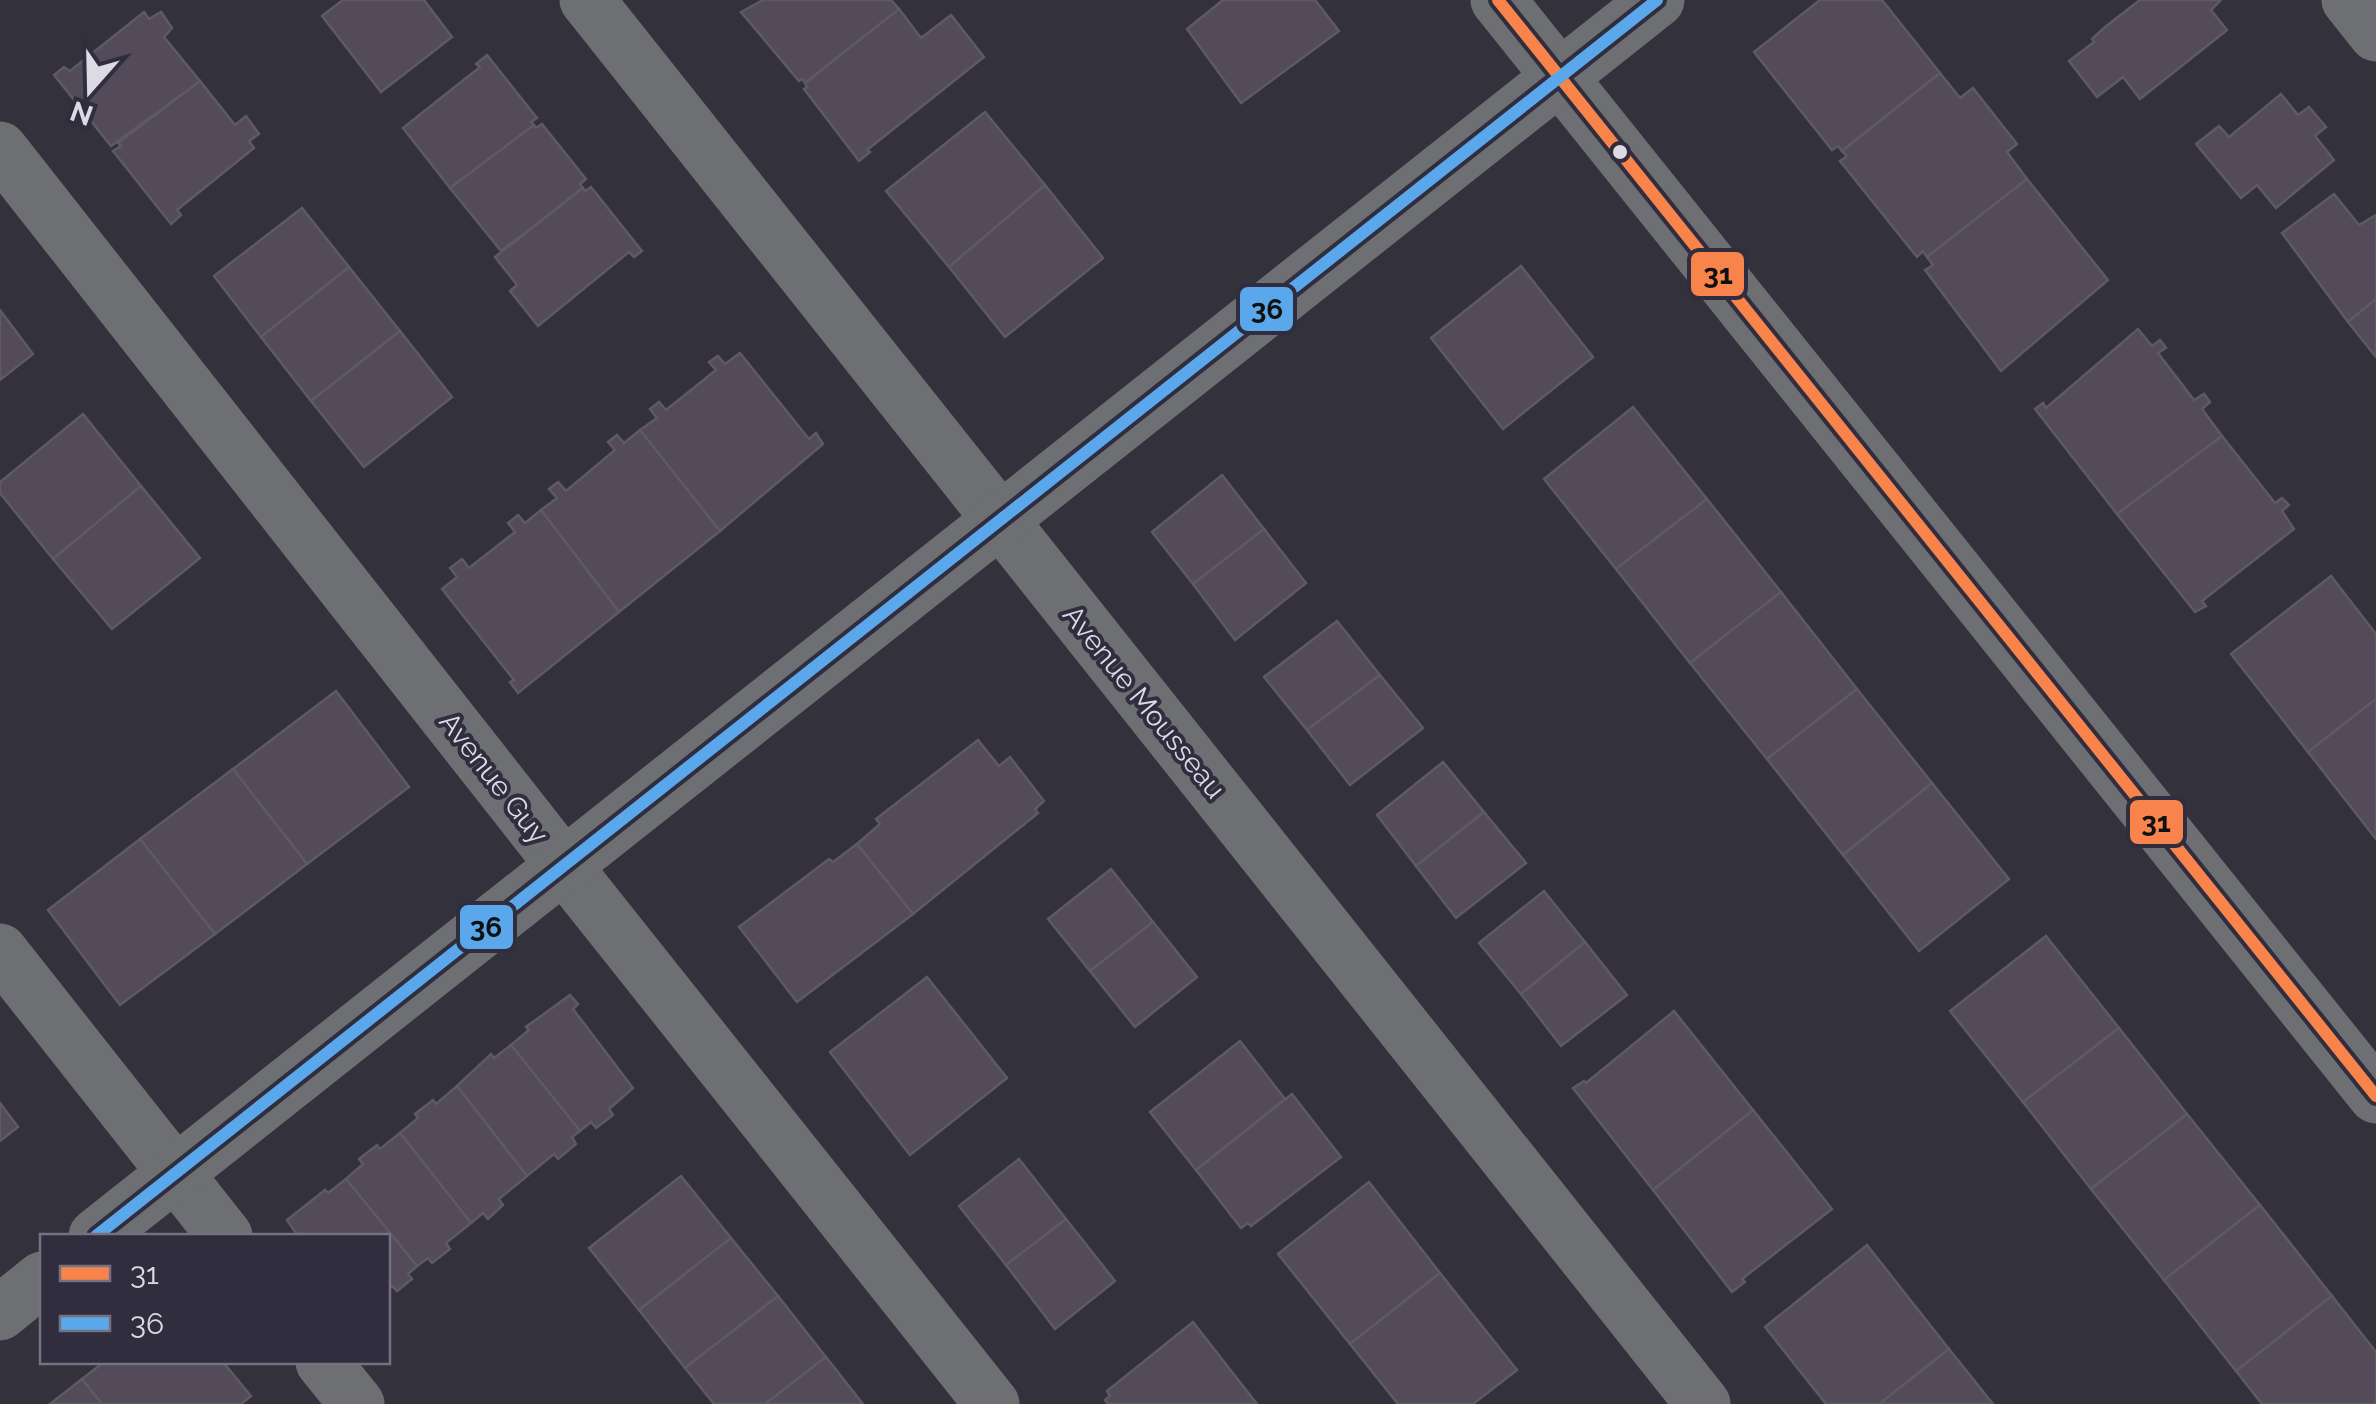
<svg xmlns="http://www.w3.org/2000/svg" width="2376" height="1404" font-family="Raleway,sans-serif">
<rect width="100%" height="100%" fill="#33313b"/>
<g fill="#534a5a" stroke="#5d5a62" stroke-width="2.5">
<path d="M 343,0 L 424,0 L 452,37 L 381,92 L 322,16 Z"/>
<path d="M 763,0 L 891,0 L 899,9 L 805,83 L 802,79 L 799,81 L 741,12 Z"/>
<path d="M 1223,0 L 1315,0 L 1339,31 L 1241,103 L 1187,29 Z"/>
<path d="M 1820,0 L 1882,0 L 1940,73 L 1842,151 L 1838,146 L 1832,150 L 1754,52 Z"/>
<path d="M 2140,0 L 2221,0 L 2211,10 L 2227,30 L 2140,99 L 2123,77 L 2097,97 L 2069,61 L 2094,42 L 2092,39 L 2105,27 Z"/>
<path d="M 899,9 L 921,38 L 951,15 L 984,57 L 867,150 L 870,152 L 859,161 L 804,89 L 807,87 L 805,83 Z"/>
<path d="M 144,12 L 149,19 L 161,12 L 172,28 L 164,37 L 200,81 L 111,146 L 54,75 L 64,67 L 70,71 Z"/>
<path d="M 487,55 L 537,118 L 531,122 L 534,125 L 450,188 L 403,128 L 480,67 L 476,64 Z"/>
<path d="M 1940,73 L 1960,98 L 1973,88 L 2017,144 L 2007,152 L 2027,179 L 1927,257 L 1923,251 L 1917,257 L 1840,161 L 1847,156 L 1842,151 Z"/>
<path d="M 200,81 L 235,125 L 246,116 L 259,134 L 249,141 L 254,148 L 177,210 L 181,215 L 171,224 L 113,151 L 121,146 L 118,143 Z"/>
<path d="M 2281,94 L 2298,115 L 2309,107 L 2326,127 L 2315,136 L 2334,160 L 2276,208 L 2257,185 L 2241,198 L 2196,144 L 2219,126 L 2229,137 Z"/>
<path d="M 985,112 L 1045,185 L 949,267 L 886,191 Z"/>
<path d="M 542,124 L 586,179 L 580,184 L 583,188 L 501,251 L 450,188 L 534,125 L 536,128 Z"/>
<path d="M 2027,179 L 2108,280 L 2001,371 L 1925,270 L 1933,265 L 1927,257 Z"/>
<path d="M 1045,185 L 1103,258 L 1005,337 L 949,267 Z"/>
<path d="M 591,187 L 642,251 L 634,257 L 629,252 L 538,326 L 510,291 L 517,285 L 495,257 L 583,188 L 585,191 Z"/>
<path d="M 2334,194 L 2359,225 L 2376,215 L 2376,299 L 2348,322 L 2282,233 Z"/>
<path d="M 302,208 L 349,267 L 261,337 L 214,276 Z"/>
<path d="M 1521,266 L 1593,357 L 1503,429 L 1431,338 Z"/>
<path d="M 349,267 L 400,331 L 311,401 L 261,337 Z"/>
<path d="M 2376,299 L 2376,357 L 2348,322 Z"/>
<path d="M 0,310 L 33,354 L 0,380 Z"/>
<path d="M 2138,329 L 2152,346 L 2160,340 L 2166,348 L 2158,353 L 2194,400 L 2204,394 L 2210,402 L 2202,409 L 2222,436 L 2117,514 L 2035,409 L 2043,403 L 2046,408 Z"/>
<path d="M 400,331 L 452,397 L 364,467 L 311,401 Z"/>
<path d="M 740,353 L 809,439 L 816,433 L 823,444 L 720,531 L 640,430 L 657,418 L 650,409 L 659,402 L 666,410 L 716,370 L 709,362 L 718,356 L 725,364 Z"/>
<path d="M 1633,407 L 1707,499 L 1616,569 L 1544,479 Z"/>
<path d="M 83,414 L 141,486 L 53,559 L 0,493 L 0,482 Z"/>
<path d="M 640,430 L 720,531 L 619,612 L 541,510 L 557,498 L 549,489 L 558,482 L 566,491 L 615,450 L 608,442 L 617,435 L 624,443 Z"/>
<path d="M 2222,436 L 2275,503 L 2282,498 L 2289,505 L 2282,511 L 2294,529 L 2202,601 L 2206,606 L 2195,612 L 2117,514 Z"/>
<path d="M 1222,475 L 1264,529 L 1193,584 L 1152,532 Z"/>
<path d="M 141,486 L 200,558 L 112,629 L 53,559 Z"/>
<path d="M 1707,499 L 1781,592 L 1690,663 L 1616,569 Z"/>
<path d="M 541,510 L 619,612 L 518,693 L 510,682 L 514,680 L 442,589 L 457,577 L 450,568 L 462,559 L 469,568 L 515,532 L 508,523 L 518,515 L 525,523 Z"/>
<path d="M 1264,529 L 1306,583 L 1235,640 L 1193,584 Z"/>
<path d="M 2331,576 L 2376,634 L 2376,699 L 2308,752 L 2231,654 Z"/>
<path d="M 1781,592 L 1857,689 L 1767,759 L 1690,663 Z"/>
<path d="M 1337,621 L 1380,675 L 1307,730 L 1264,677 Z"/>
<path d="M 1380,675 L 1423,728 L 1350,785 L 1307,730 Z"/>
<path d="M 1857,689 L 1932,783 L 1843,855 L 1767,759 Z"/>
<path d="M 336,691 L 409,787 L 307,864 L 233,769 Z"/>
<path d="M 2376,699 L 2376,839 L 2308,752 Z"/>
<path d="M 978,740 L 999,766 L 1010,757 L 1044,801 L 1035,809 L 1038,813 L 913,914 L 857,844 L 880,824 L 876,819 Z"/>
<path d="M 1443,762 L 1484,812 L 1416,866 L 1377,815 Z"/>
<path d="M 233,769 L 307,864 L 215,934 L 140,839 Z"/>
<path d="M 1932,783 L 2009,879 L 1919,951 L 1843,855 Z"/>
<path d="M 1484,812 L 1526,863 L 1456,918 L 1416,866 Z"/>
<path d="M 140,839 L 215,934 L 120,1005 L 48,910 Z"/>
<path d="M 857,844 L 913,914 L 797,1002 L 739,927 L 829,859 L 833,862 Z"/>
<path d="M 1111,869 L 1153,922 L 1090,971 L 1048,919 Z"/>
<path d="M 1544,891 L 1585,942 L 1521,994 L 1479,943 Z"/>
<path d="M 1153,922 L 1197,977 L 1135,1027 L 1090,971 Z"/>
<path d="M 2046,936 L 2119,1028 L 2023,1102 L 1950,1011 Z"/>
<path d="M 1585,942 L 1627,995 L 1561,1046 L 1521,994 Z"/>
<path d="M 927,977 L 1007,1078 L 910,1155 L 830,1052 Z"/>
<path d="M 570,995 L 578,1004 L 573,1009 L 633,1088 L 609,1109 L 613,1115 L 596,1128 L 591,1122 L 580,1131 L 511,1045 L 529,1030 L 526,1027 Z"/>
<path d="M 1674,1011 L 1753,1110 L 1653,1190 L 1573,1088 L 1584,1081 L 1586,1083 Z"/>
<path d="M 2119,1028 L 2187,1114 L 2091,1189 L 2023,1102 Z"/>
<path d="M 1240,1041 L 1285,1099 L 1196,1170 L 1150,1112 Z"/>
<path d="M 511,1045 L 580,1131 L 572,1137 L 576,1144 L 558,1159 L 554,1154 L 527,1176 L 457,1086 L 491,1054 L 494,1058 Z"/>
<path d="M 457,1086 L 527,1176 L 499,1199 L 503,1205 L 488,1219 L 483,1213 L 471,1223 L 400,1133 L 418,1118 L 415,1114 L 433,1100 L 436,1104 Z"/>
<path d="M 1292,1094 L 1341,1157 L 1251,1226 L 1248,1223 L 1241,1228 L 1196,1170 Z"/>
<path d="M 0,1103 L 18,1127 L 0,1141 Z"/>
<path d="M 1753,1110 L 1832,1209 L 1742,1279 L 1745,1282 L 1732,1292 L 1653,1190 Z"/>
<path d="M 2187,1114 L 2260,1205 L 2164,1280 L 2091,1189 Z"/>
<path d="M 400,1133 L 471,1223 L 446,1243 L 450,1249 L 432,1263 L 428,1258 L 417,1266 L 346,1179 L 363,1164 L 359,1159 L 377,1145 L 380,1149 Z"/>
<path d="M 1019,1159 L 1066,1219 L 1006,1265 L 959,1206 Z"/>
<path d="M 681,1176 L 731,1238 L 639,1310 L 589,1248 Z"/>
<path d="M 346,1179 L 417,1266 L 408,1274 L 412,1279 L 397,1291 L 392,1286 L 388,1289 L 388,1236 L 305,1236 L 302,1233 L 298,1236 L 287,1220 L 325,1190 L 328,1193 Z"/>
<path d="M 1369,1182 L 1440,1273 L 1350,1344 L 1278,1254 Z"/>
<path d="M 2260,1205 L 2332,1296 L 2236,1371 L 2164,1280 Z"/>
<path d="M 1066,1219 L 1115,1281 L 1055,1329 L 1006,1265 Z"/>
<path d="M 731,1238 L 778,1296 L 685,1368 L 639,1310 Z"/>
<path d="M 1867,1245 L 1949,1349 L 1879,1404 L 1826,1404 L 1765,1327 Z"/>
<path d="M 1440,1273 L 1517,1370 L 1473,1404 L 1398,1404 L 1350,1344 Z"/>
<path d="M 778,1296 L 826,1357 L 765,1404 L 714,1404 L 685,1368 Z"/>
<path d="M 2332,1296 L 2376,1352 L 2376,1404 L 2262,1404 L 2236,1371 Z"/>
<path d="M 1193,1322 L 1257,1404 L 1108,1404 L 1105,1400 L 1110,1396 L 1107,1391 Z"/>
<path d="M 1949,1349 L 1993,1404 L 1879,1404 Z"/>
<path d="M 826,1357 L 863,1404 L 765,1404 Z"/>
<path d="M 104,1362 L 223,1362 L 251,1396 L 241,1404 L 102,1404 L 82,1379 Z"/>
<path d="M 82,1379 L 102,1404 L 50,1404 Z"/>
</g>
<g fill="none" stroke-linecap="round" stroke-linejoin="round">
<g stroke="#6e6f73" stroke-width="55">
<path d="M 587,0 L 1703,1404"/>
<path d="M 1498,0 L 2376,1096"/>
<path d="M 2349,0 L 2376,34"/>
<path d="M 0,149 L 564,866 L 992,1404"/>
<path d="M 0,951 L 225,1236"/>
<path d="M 96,1236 L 1657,0"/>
<path d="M 0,1313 L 42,1279"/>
<path d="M 323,1362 L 357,1404"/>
</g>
<defs>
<path id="bus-1" d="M 1498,0 L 2376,1096"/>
<path id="bus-2" d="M 96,1236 L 1657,0"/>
</defs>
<use href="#bus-1" stroke="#302d3f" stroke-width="20"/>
<use href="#bus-2" stroke="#302d3f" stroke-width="20"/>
<use href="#bus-1" stroke="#f8844c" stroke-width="12"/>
<use href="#bus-2" stroke="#5aa8eb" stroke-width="12"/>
</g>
<circle fill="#dbdae5" stroke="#302d3f" stroke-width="4" cx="1620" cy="152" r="9"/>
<g text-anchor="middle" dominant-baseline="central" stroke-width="8" stroke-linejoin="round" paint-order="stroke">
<g font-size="28" fill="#dbdae5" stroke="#302d3f">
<text transform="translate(1144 702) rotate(51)">Avenue Mousseau</text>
<text transform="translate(494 778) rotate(52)">Avenue Guy</text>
</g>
</g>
<g stroke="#302d3f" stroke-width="4">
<rect x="1689" y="250" width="57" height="48" rx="10" fill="#f8844c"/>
<rect x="1238" y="285" width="57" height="48" rx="10" fill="#5aa8eb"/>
<rect x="2128" y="798" width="57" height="48" rx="10" fill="#f8844c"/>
<rect x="458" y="903" width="57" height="48" rx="10" fill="#5aa8eb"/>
</g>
<g font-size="28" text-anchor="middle" font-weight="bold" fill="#111">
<text x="1718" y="284">31</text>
<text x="1267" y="319">36</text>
<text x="2156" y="832">31</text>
<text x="486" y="937">36</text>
</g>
<rect x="40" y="1234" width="350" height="130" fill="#302d3f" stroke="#747281" stroke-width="2.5"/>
<rect x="60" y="1266" width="50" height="15" fill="#f8844c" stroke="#747281" stroke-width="2.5"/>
<text x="130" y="1284" font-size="30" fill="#dbdae5">31</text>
<rect x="60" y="1316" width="50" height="15" fill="#5aa8eb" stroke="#747281" stroke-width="2.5"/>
<text x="130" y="1334" font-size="30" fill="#dbdae5">36</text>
<g transform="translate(90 90) rotate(200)" stroke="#302d3f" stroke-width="8" paint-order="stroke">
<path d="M0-8L18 38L0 25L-18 38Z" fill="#dbdae5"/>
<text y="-15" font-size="28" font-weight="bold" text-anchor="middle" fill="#dbdae5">N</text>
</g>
</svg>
